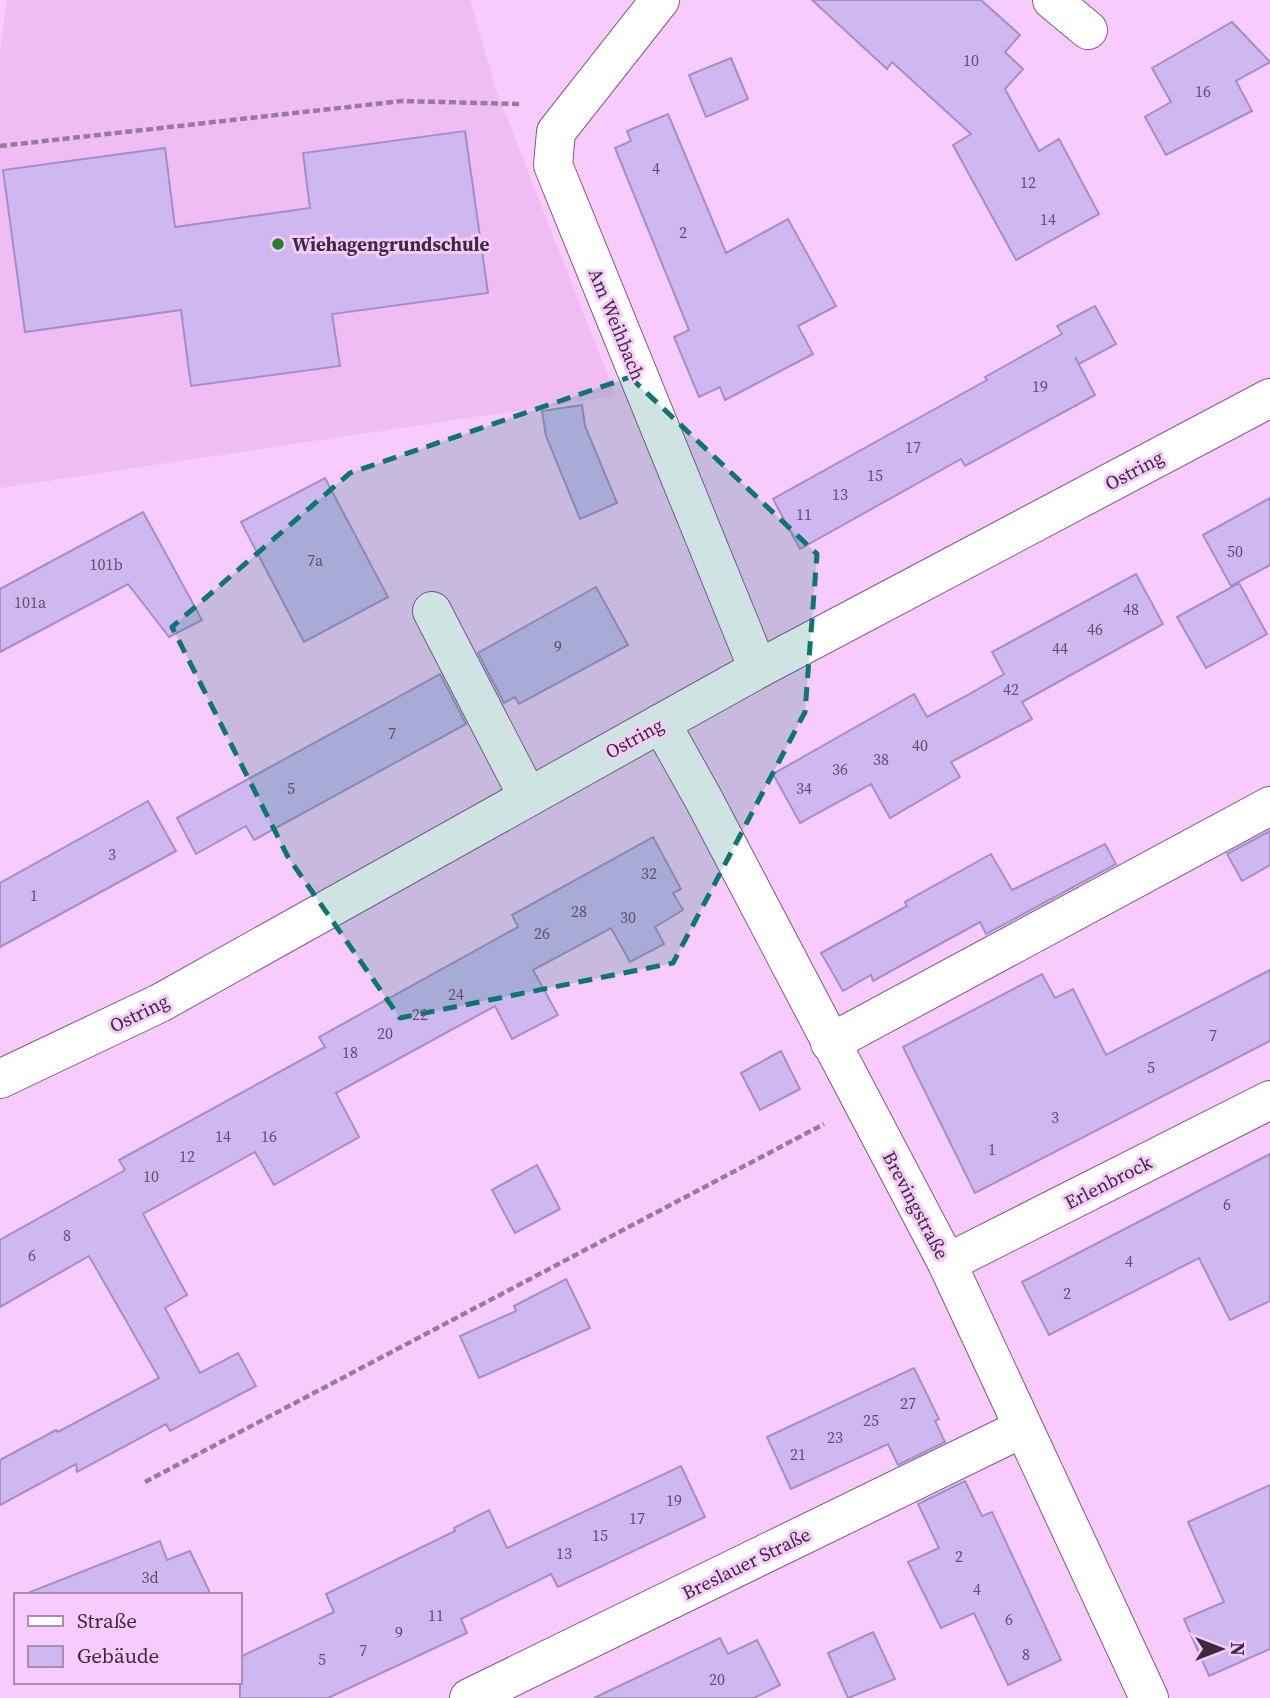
<svg xmlns="http://www.w3.org/2000/svg" width="1270" height="1698" font-family="'Source Serif 4',serif">
<rect width="100%" height="100%" fill="#f7cbfc"/>
<path fill="#efbdf4" d="M 7,0 L 470,0 L 497,93 L 616,396 L 0,488 L 0,55 Z"/>
<g fill="#cfb8f0" stroke="#a58ec4" stroke-width="2">
<path d="M 812,0 L 981,0 L 1020,35 L 1005,52 L 1023,69 L 1005,89 L 1039,151 L 1059,139 L 1099,214 L 1016,260 L 953,145 L 971,134 L 892,62 L 887,69 Z"/>
<path d="M 1232,22 L 1270,62 L 1236,81 L 1252,111 L 1166,155 L 1145,117 L 1171,102 L 1152,68 Z"/>
<path d="M 731,58 L 748,99 L 706,117 L 689,75 Z"/>
<path d="M 668,114 L 726,253 L 788,219 L 836,306 L 798,326 L 813,354 L 725,400 L 720,387 L 699,397 L 674,337 L 689,330 L 615,148 L 631,141 L 627,131 Z"/>
<path d="M 465,131 L 488,293 L 332,314 L 340,366 L 191,386 L 181,310 L 25,332 L 3,170 L 165,148 L 175,227 L 310,208 L 303,153 Z"/>
<path d="M 1095,306 L 1116,344 L 1079,364 L 1075,357 L 1095,395 L 965,466 L 961,459 L 800,549 L 773,499 L 987,380 L 985,377 L 1062,334 L 1057,326 Z"/>
<path d="M 582,405 L 585,426 L 617,503 L 580,519 L 546,436 L 542,411 Z"/>
<path d="M 325,478 L 388,597 L 304,642 L 241,522 Z"/>
<path d="M 1270,498 L 1270,565 L 1231,586 L 1203,535 Z"/>
<path d="M 143,512 L 202,620 L 169,637 L 128,584 L 0,652 L 0,589 Z"/>
<path d="M 1136,574 L 1163,624 L 1022,702 L 1032,719 L 951,762 L 960,777 L 890,818 L 871,784 L 800,823 L 773,774 L 914,694 L 927,717 L 966,696 L 1004,674 L 992,652 Z"/>
<path d="M 1239,583 L 1267,634 L 1206,668 L 1177,617 Z"/>
<path d="M 596,587 L 628,645 L 519,704 L 515,697 L 504,703 L 478,653 Z"/>
<path d="M 440,674 L 466,724 L 254,840 L 246,826 L 196,854 L 177,818 Z"/>
<path d="M 148,801 L 176,851 L 0,947 L 0,883 Z"/>
<path d="M 1270,831 L 1270,865 L 1242,881 L 1227,854 Z"/>
<path d="M 653,837 L 681,889 L 673,893 L 683,910 L 655,927 L 664,944 L 630,962 L 611,928 L 533,970 L 558,1015 L 512,1039 L 495,1006 L 336,1093 L 359,1137 L 274,1185 L 255,1152 L 143,1214 L 187,1295 L 165,1308 L 200,1373 L 238,1353 L 256,1386 L 170,1431 L 166,1424 L 77,1472 L 76,1464 L 0,1505 L 0,1460 L 56,1430 L 58,1432 L 159,1378 L 89,1256 L 0,1307 L 0,1240 L 125,1170 L 119,1160 L 325,1047 L 319,1037 L 518,927 L 512,915 Z"/>
<path d="M 1105,844 L 1116,864 L 986,934 L 980,922 L 873,981 L 871,975 L 843,991 L 821,953 L 907,906 L 905,902 L 991,854 L 1012,890 Z"/>
<path d="M 1270,970 L 1270,1041 L 975,1193 L 903,1047 L 1042,974 L 1055,998 L 1073,989 L 1106,1055 Z"/>
<path d="M 781,1051 L 800,1089 L 760,1110 L 741,1073 Z"/>
<path d="M 1270,1154 L 1270,1301 L 1230,1320 L 1199,1258 L 1049,1335 L 1022,1282 Z"/>
<path d="M 537,1165 L 560,1209 L 515,1233 L 492,1190 Z"/>
<path d="M 566,1279 L 590,1328 L 479,1378 L 460,1336 L 516,1311 L 514,1306 Z"/>
<path d="M 914,1368 L 939,1419 L 935,1421 L 945,1442 L 898,1465 L 888,1444 L 791,1489 L 767,1437 Z"/>
<path d="M 681,1466 L 705,1517 L 558,1587 L 551,1574 L 461,1619 L 467,1633 L 328,1698 L 240,1698 L 240,1657 L 334,1612 L 326,1594 L 455,1531 L 454,1528 L 489,1510 L 507,1548 Z"/>
<path d="M 965,1481 L 982,1516 L 992,1512 L 1061,1660 L 1008,1685 L 974,1613 L 941,1628 L 908,1562 L 939,1548 L 918,1504 Z"/>
<path d="M 1270,1485 L 1270,1649 L 1209,1676 L 1184,1619 L 1224,1602 L 1188,1522 Z"/>
<path d="M 160,1541 L 167,1560 L 190,1551 L 211,1595 L 31,1595 L 30,1592 Z"/>
<path d="M 873,1632 L 895,1679 L 848,1698 L 828,1653 Z"/>
<path d="M 720,1638 L 728,1654 L 757,1640 L 780,1685 L 754,1698 L 594,1698 Z"/>
</g>
<g fill="none" stroke-linecap="round" stroke-linejoin="round">
<defs>
<g id="minor">
<path d="M 660,0 L 556,132 L 553,165 L 758,669"/>
<path d="M 1052,0 L 1088,30"/>
<path d="M 432,611 L 528,797"/>
<path d="M 661,723 L 704,800 L 947,1263 L 1149,1698"/>
<path d="M 830,1043 L 1270,806"/>
<path d="M 0,1079 L 160,1003 L 758,669 L 1270,398"/>
<path d="M 947,1263 L 1270,1100"/>
<path d="M 469,1698 L 1023,1428"/>
</g>
</defs>
<use href="#minor" stroke="#825a86" stroke-width="40"/>
<g stroke="#987a9b" stroke-width="4.5" stroke-dasharray="7 3.5" stroke-linecap="butt">
<path d="M 0,146 L 402,101 L 520,104"/>
<path d="M 145,1482 L 824,1124"/>
</g>
<use href="#minor" stroke="#fff" stroke-width="38"/>
</g>
<path fill="#0f766e" fill-opacity="0.2" stroke="#0f766e" stroke-width="5" stroke-dasharray="14 9" stroke-linejoin="round" d="M 630,377 L 817,554 L 805,712 L 673,963 L 400,1018 L 288,857 L 172,627 L 350,473 Z"/>
<circle fill="#2c802d" stroke="#f7cbfc" stroke-width="2.5" cx="278" cy="244" r="7"/>
<g text-anchor="middle" dominant-baseline="central" stroke-width="6" stroke-linejoin="round" paint-order="stroke">
<g font-size="16" fill="#614e6a">
<text x="971" y="60">10</text>
<text x="1203" y="91">16</text>
<text x="656" y="168">4</text>
<text x="1028" y="182">12</text>
<text x="1048" y="219">14</text>
<text x="683" y="232">2</text>
<text x="1040" y="386">19</text>
<text x="913" y="447">17</text>
<text x="875" y="475">15</text>
<text x="840" y="494">13</text>
<text x="804" y="514">11</text>
<text x="1235" y="551">50</text>
<text x="315" y="560">7a</text>
<text x="106" y="564">101b</text>
<text x="30" y="602">101a</text>
<text x="1131" y="609">48</text>
<text x="1095" y="629">46</text>
<text x="558" y="646">9</text>
<text x="1060" y="648">44</text>
<text x="1011" y="689">42</text>
<text x="392" y="733">7</text>
<text x="920" y="745">40</text>
<text x="881" y="759">38</text>
<text x="840" y="769">36</text>
<text x="291" y="788">5</text>
<text x="804" y="788">34</text>
<text x="112" y="854">3</text>
<text x="649" y="873">32</text>
<text x="34" y="895">1</text>
<text x="579" y="911">28</text>
<text x="628" y="917">30</text>
<text x="542" y="933">26</text>
<text x="456" y="994">24</text>
<text x="420" y="1014">22</text>
<text x="385" y="1033">20</text>
<text x="1213" y="1035">7</text>
<text x="350" y="1052">18</text>
<text x="1151" y="1067">5</text>
<text x="1055" y="1117">3</text>
<text x="223" y="1136">14</text>
<text x="269" y="1136">16</text>
<text x="992" y="1149">1</text>
<text x="187" y="1156">12</text>
<text x="151" y="1176">10</text>
<text x="1227" y="1204">6</text>
<text x="67" y="1235">8</text>
<text x="32" y="1255">6</text>
<text x="1129" y="1261">4</text>
<text x="1067" y="1293">2</text>
<text x="908" y="1403">27</text>
<text x="871" y="1420">25</text>
<text x="835" y="1437">23</text>
<text x="798" y="1454">21</text>
<text x="674" y="1500">19</text>
<text x="637" y="1518">17</text>
<text x="600" y="1535">15</text>
<text x="564" y="1553">13</text>
<text x="959" y="1556">2</text>
<text x="150" y="1577">3d</text>
<text x="977" y="1589">4</text>
<text x="436" y="1615">11</text>
<text x="1009" y="1619">6</text>
<text x="399" y="1632">9</text>
<text x="363" y="1650">7</text>
<text x="1026" y="1654">8</text>
<text x="322" y="1659">5</text>
<text x="717" y="1679">20</text>
</g>
<g font-size="19" font-weight="bold" fill="#3c2b3d" stroke="#f7cbfc" text-anchor="start">
<text x="292" y="244">Wiehagengrundschule</text>
</g>
<g font-size="19" fill="#3c2b3d" stroke="#f7cbfc">
<text transform="translate(617 324) rotate(68)">Am Weihbach</text>
<text transform="translate(1134 470) rotate(-28)">Ostring</text>
<text transform="translate(634 738) rotate(-29)">Ostring</text>
<text transform="translate(139 1013) rotate(-26)">Ostring</text>
<text transform="translate(1108 1182) rotate(-27)">Erlenbrock</text>
<text transform="translate(916 1205) rotate(62)">Brevingstraße</text>
<text transform="translate(746 1563) rotate(-26)">Breslauer Straße</text>
</g>
</g>
<rect x="14" y="1593" width="228" height="91" fill="#f7cbfc" stroke="#ac8bb0" stroke-width="2"/>
<rect x="28" y="1616" width="35" height="10" fill="#ffffff" stroke="#ac8bb0" stroke-width="2"/>
<text x="77" y="1628" font-size="21" fill="#3c2b3d">Straße</text>
<rect x="28" y="1646" width="35" height="21" fill="#cfb8f0" stroke="#ac8bb0" stroke-width="2"/>
<text x="77" y="1663" font-size="21" fill="#3c2b3d">Gebäude</text>
<g transform="translate(1221 1649) rotate(90)" stroke="#f7cbfc" stroke-width="5" paint-order="stroke">
<path d="M0-5L12 26L0 18L-12 26Z" fill="#3c2b3d"/>
<text y="-10" font-size="19" font-weight="bold" text-anchor="middle" fill="#3c2b3d">N</text>
</g>
</svg>
